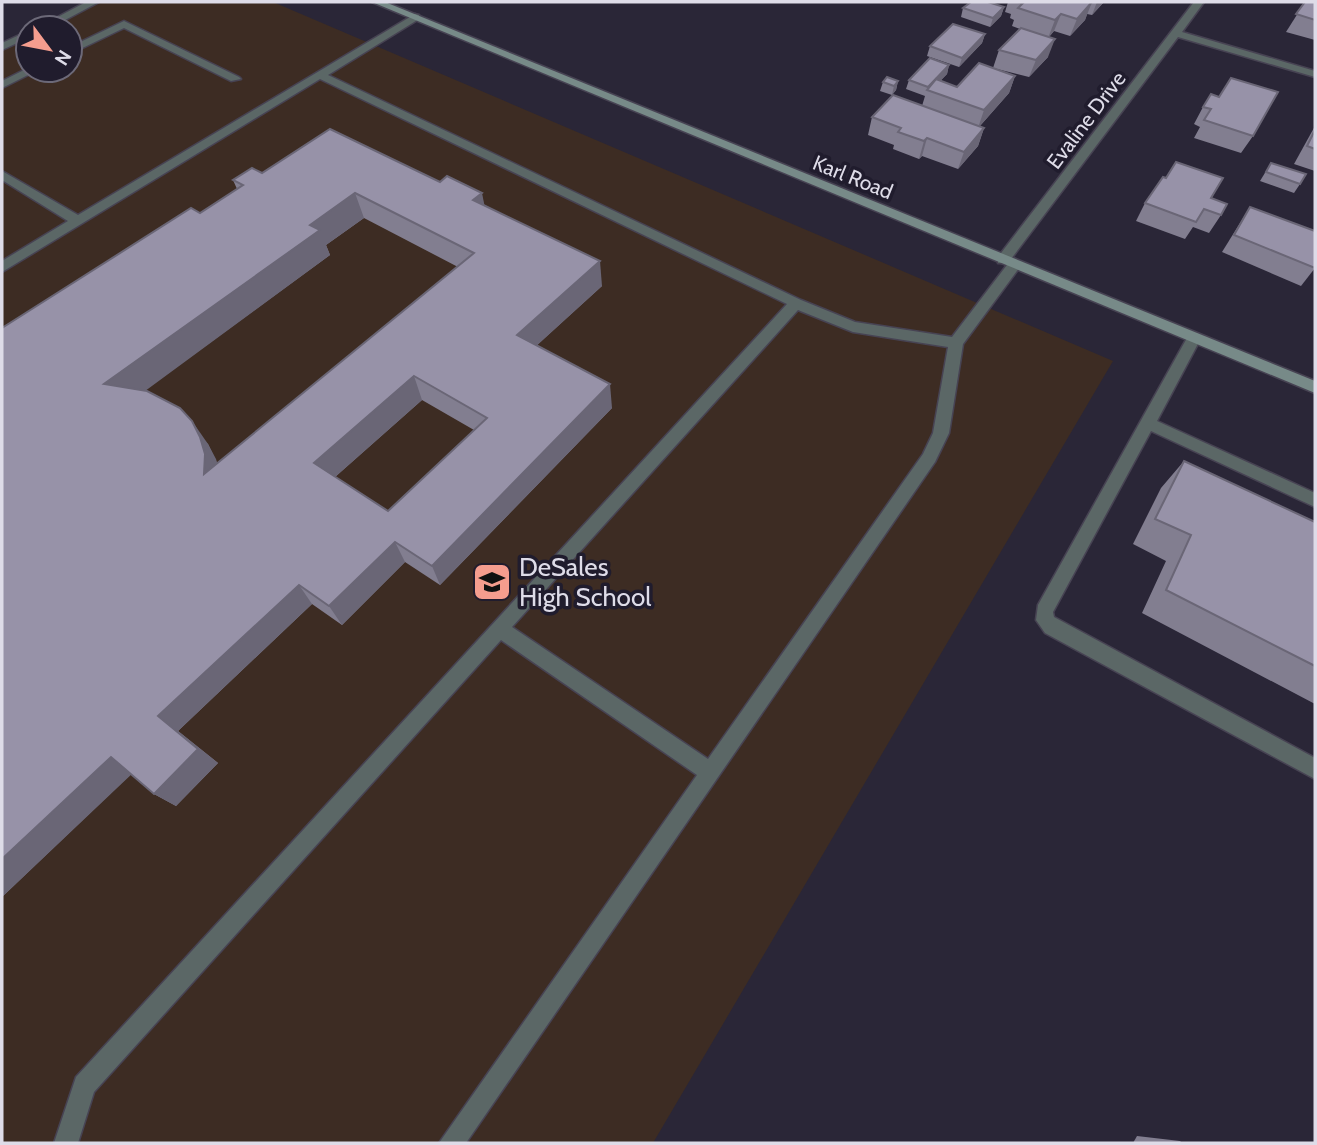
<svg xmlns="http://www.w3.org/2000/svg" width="1317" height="1145" font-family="Cabin,sans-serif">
<rect width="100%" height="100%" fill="#2a2637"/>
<path fill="#3d2c23" d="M 98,2 L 273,2 L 1113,361 L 653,1143 L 2,1143 L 2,49 L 28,36 L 28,70 L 70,70 L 70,28 L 45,28 Z"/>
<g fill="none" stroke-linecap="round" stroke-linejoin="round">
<defs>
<g id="service">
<path d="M 86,2 L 99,2 L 50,28 L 37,28 Z"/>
<path d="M 415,14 L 419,15 L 419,19 L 328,75 L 801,300 L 855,322 L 952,337 L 1010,261 L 1015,259 L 1022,264 L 963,344 L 949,433 L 935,462 L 466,1143 L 439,1143 L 697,775 L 501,640 L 94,1092 L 78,1143 L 54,1143 L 76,1077 L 787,304 L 320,79 L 2,272 L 2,261 L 68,221 L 2,180 L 2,171 L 78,215 ZM 798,310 L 853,332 L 948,347 L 933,433 L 923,454 L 708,759 L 512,627 Z"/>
<path d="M 124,21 L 239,77 L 241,79 L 231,81 L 124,28 L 70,54 L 70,47 Z"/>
<path d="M 28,31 L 28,38 L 2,50 L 2,43 Z"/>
<path d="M 28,68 L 28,70 L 38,70 L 2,88 L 2,81 Z"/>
<path d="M 1194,333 L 1201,338 L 1157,421 L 1315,493 L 1315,507 L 1151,431 L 1053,612 L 1054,617 L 1315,758 L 1315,779 L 1045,633 L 1036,620 L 1038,605 L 1187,338 Z"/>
</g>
<path id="minor" d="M 1194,2 L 1204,2 L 1182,32 L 1315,71 L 1315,77 L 1178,37 L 1008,263 L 998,263 L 998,257 Z"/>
<path id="secondary" d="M 372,2 L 385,2 L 1315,381 L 1315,393 Z"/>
</defs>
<use href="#service" stroke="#474353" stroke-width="3"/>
<use href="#minor" stroke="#474353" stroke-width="3"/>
<use href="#secondary" stroke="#474353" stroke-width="3"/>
<use href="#service" fill="#5b6766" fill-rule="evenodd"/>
<use href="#minor" fill="#5b6766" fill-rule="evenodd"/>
<use href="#secondary" fill="#778a88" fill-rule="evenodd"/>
</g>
<g fill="#827e90" fill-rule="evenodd">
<path d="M 1008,2 L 1104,2 L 1092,15 L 1087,14 L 1085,20 L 1070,36 L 1054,31 L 1049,37 L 1048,57 L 1029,77 L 993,68 L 999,50 L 1020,29 L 1012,26 L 1014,20 L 1010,18 L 1011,14 L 1005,12 Z"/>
<path d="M 1305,2 L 1315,2 L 1315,40 L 1286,32 Z"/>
<path d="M 1004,7 L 1001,16 L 990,27 L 961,17 L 963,8 Z"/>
<path d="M 985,34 L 982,43 L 959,67 L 927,56 L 930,46 Z"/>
<path d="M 949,65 L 947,74 L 940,81 L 957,87 L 1015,76 L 1009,93 L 980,126 L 984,128 L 978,146 L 958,169 L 922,156 L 919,159 L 893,149 L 894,145 L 868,135 L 872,117 L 922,106 L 925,96 L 906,89 L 909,80 Z"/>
<path d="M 898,81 L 896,90 L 892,95 L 880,91 L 883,82 Z"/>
<path d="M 1219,97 L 1253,136 L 1241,153 L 1194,138 L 1200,127 L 1194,124 L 1203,107 Z"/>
<path d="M 1315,126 L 1315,171 L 1294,164 Z"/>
<path d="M 1271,163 L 1300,184 L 1294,193 L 1260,181 Z"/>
<path d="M 262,173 L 485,205 L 602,286 L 537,345 L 612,408 L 440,585 L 405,562 L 342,625 L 312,604 L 178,731 L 218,763 L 176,806 L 154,794 L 131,774 L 2,897 L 191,208 L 200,213 L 237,189 L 233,180 ZM 364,218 L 458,267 L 217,463 L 208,444 L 145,390 L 330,255 L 326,245 ZM 422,400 L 474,430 L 388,511 L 335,477 Z"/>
<path d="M 1211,198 L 1221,215 L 1209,233 L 1193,227 L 1185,239 L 1136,221 L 1145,203 Z"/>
<path d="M 1250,207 L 1315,268 L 1301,286 L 1222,252 Z"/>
<path d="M 1184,461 L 1315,522 L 1315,704 L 1142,613 L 1166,561 L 1133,544 L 1161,488 Z"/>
<path d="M 1137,1136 L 1180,1141 L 1182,1143 L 1133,1143 Z"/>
</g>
<g fill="#6a6676">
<path d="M 1092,2 L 1085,20 L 1070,36 L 1077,19 Z"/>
<path d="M 1097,2 L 1104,2 L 1092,15 Z"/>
<path d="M 1004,7 L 1001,16 L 990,27 L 993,18 Z"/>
<path d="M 1061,14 L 1054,31 L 1048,38 L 1055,20 Z"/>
<path d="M 985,34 L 982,43 L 959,67 L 962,58 Z"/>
<path d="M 1055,39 L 1048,57 L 1029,77 L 1036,60 Z"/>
<path d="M 949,65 L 947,74 L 931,91 L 928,87 Z"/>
<path d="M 1015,76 L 1009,93 L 978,128 L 984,110 Z"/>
<path d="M 898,81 L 896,90 L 892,95 L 894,86 Z"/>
<path d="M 984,128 L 978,146 L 958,169 L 964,152 Z"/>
<path d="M 927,138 L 922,156 L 919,159 L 924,141 Z"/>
<path d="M 355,193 L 364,218 L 326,245 L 330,255 L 122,408 L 104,384 L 310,225 Z"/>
<path d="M 482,193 L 487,218 L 473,200 Z"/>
<path d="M 600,261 L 602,286 L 522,359 L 517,335 Z"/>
<path d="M 414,376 L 422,400 L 326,485 L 314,463 Z"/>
<path d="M 610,384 L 612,408 L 440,585 L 432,566 Z"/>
<path d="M 192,421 L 208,444 L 216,459 L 221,476 L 204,474 Z"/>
<path d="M 395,542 L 405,562 L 342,625 L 329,606 Z"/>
<path d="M 299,585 L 312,604 L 178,731 L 218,763 L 176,806 L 154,794 L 158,716 Z"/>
<path d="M 111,757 L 135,771 L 2,897 L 2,859 Z"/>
</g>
<g fill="#9792a8" stroke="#6a6676" stroke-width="2" fill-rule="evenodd">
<path d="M 971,2 L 988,2 L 1004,7 L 993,18 L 963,8 Z"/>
<path d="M 1018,2 L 1092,2 L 1077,19 L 1061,14 L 1055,20 L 1018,8 L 1023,3 Z"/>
<path d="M 1305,2 L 1315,2 L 1315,20 L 1296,14 Z"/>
<path d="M 953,24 L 985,34 L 962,58 L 930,46 Z"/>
<path d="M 1021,28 L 1055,39 L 1036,60 L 999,50 Z"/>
<path d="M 930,58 L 949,65 L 928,87 L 909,80 Z"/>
<path d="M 979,63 L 1015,76 L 984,110 L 927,90 L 936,79 L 957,87 Z"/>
<path d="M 887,77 L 898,81 L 894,86 L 883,82 Z"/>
<path d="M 1231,78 L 1278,92 L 1253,136 L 1204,120 L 1211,109 L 1203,107 L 1211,94 L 1219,97 Z"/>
<path d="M 893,95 L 984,128 L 964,152 L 927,138 L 924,141 L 898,132 L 901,128 L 872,117 Z"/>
<path d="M 330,129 L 440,182 L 447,176 L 482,193 L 473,200 L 600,261 L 517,335 L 610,384 L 432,566 L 395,542 L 329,606 L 299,585 L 158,716 L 198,749 L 154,794 L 111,757 L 2,859 L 2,328 L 191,208 L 200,213 L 243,185 L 233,180 L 252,168 L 262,173 ZM 355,193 L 474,253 L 204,474 L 205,454 L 200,437 L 192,421 L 180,408 L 147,391 L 104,384 L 320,230 L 310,225 ZM 414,376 L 487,418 L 388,511 L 314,463 Z"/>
<path d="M 1315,130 L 1315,149 L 1307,146 Z"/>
<path d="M 1176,162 L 1223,178 L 1211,198 L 1227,204 L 1221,215 L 1204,209 L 1196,222 L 1145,203 L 1163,177 L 1166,178 Z"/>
<path d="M 1271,163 L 1306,174 L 1300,184 L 1266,172 Z"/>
<path d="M 1250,207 L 1315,231 L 1315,268 L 1234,235 Z"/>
<path d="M 1184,461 L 1315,522 L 1315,666 L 1166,590 L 1191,535 L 1155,519 Z"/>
</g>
<defs>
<symbol id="school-square" viewBox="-11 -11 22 22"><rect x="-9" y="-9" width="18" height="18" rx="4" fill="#f59d8e" stroke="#201c2d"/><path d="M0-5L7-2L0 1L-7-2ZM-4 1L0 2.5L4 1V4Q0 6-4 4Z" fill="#111"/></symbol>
</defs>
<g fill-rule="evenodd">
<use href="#school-square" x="470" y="560" width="44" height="44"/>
</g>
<g text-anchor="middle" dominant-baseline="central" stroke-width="7" stroke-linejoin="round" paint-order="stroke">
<g font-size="21" fill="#dedce8" stroke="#201c2d">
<text transform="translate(1086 120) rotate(-53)">Evaline Drive</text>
<text transform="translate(853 177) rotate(22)">Karl Road</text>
</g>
<g font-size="26" fill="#dedce8" stroke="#201c2d" text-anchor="start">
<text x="519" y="567">DeSales<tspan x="519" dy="30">High School</tspan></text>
</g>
</g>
<rect width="1317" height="1145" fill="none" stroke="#dedce8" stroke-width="7"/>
<g transform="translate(49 49) rotate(122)"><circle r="33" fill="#201c2d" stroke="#6c6978" stroke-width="2"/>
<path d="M0-5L12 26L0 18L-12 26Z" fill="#f59d8e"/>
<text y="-10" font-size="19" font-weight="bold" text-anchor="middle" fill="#dedce8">N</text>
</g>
</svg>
